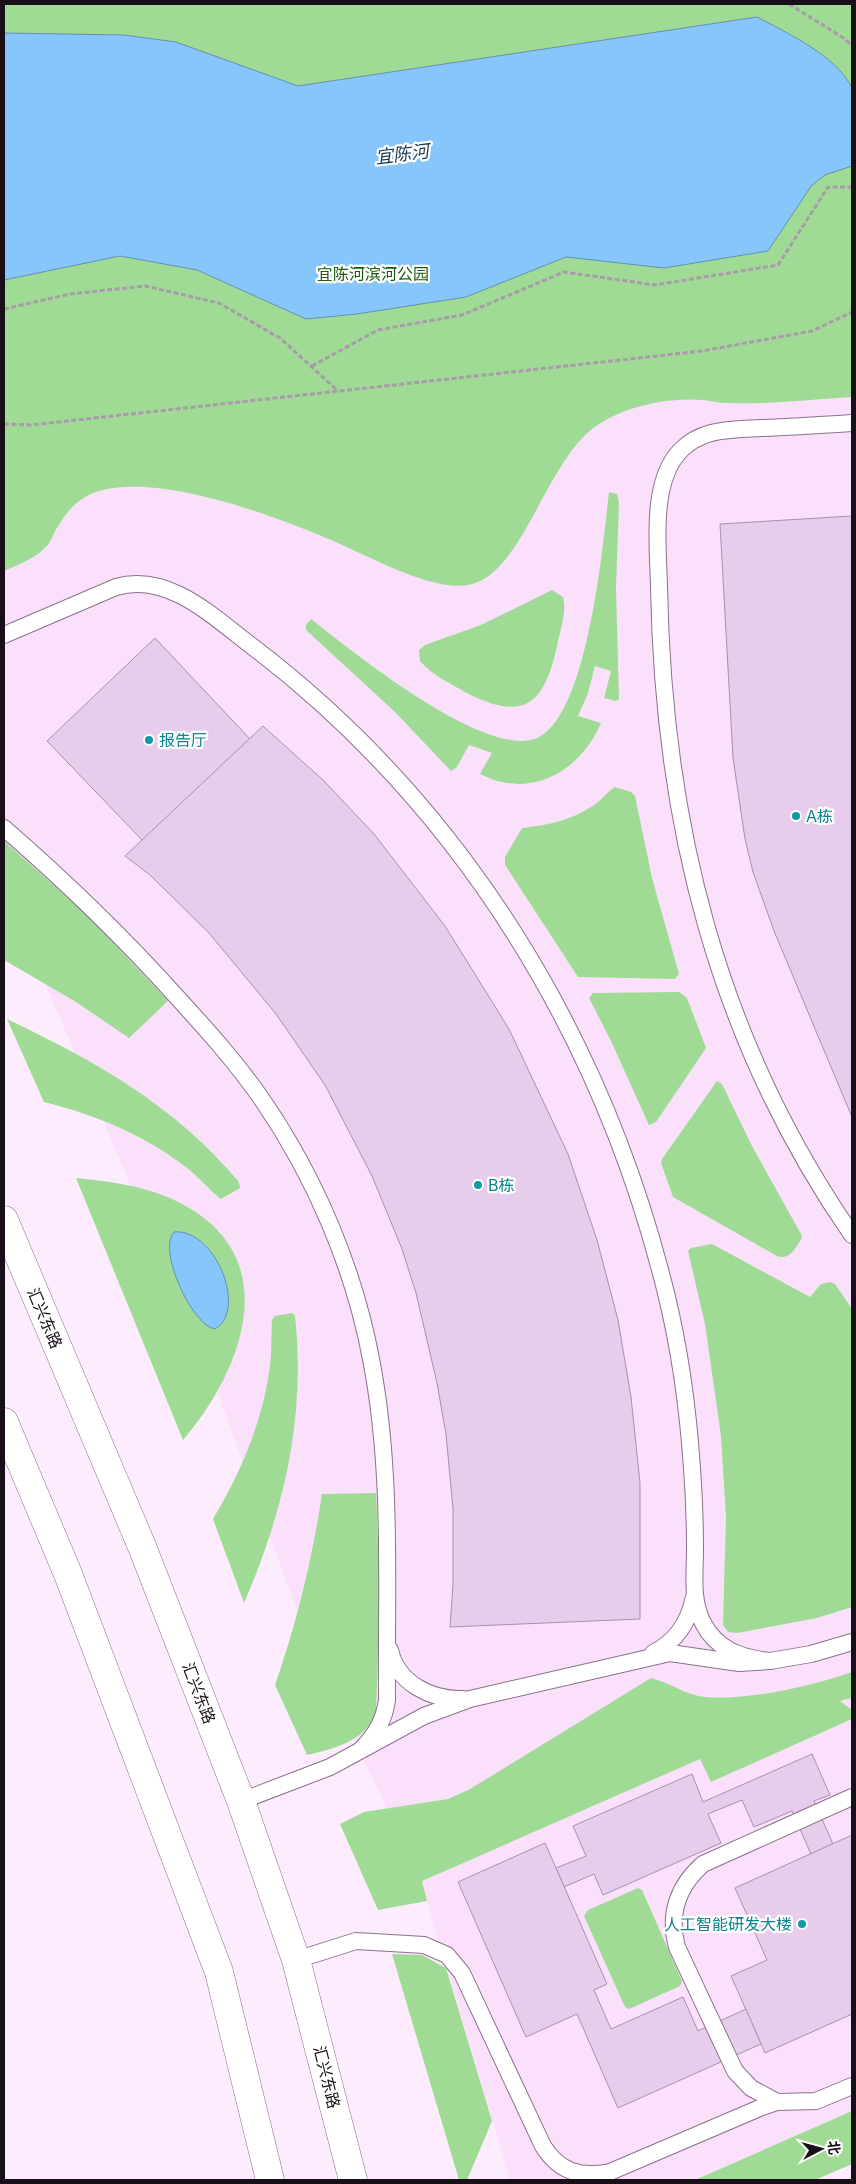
<svg xmlns="http://www.w3.org/2000/svg" width="856" height="2184" font-family="Inter,'Noto Sans SC',sans-serif">
<rect width="100%" height="100%" fill="#fdecfd"/>
<path fill="#fbe0fb" d="M 852,386 L 852,2111 L 695,2180 L 510,2180 L 419,1875 L 311,1649 L 218,1394 L 75,1053 L 4,889 L 4,440 Z"/>
<g fill="#9fdb95">
<path d="M 4,4 L 852,4 L 852,397 C 814,399 766,405 729,403 C 720,403 712,401 704,400 C 669,397 629,405 599,424 C 546,457 524,575 468,585 C 432,592 367,555 333,541 C 275,516 161,473 99,491 C 81,496 68,509 59,525 C 54,531 52,540 47,546 C 36,558 18,565 4,571 Z"/>
<path d="M 609,492 L 617,494 L 619,502 L 616,588 L 619,699 L 615,701 L 604,698 L 611,671 L 595,666 L 588,693 L 578,716 L 601,723 C 585,761 547,792 502,782 C 495,781 487,777 480,774 L 492,753 L 469,745 L 457,767 L 451,771 L 395,712 L 306,630 L 306,625 L 311,619 C 352,651 486,760 537,738 C 588,716 603,544 609,492 Z"/>
<path d="M 552,590 L 563,597 C 567,612 560,631 557,646 C 544,705 524,722 467,693 C 451,684 432,675 420,661 L 419,650 L 425,645 L 481,625 Z"/>
<path d="M 615,787 L 631,792 L 635,796 L 652,878 L 679,974 L 675,979 L 578,977 L 505,865 L 505,857 L 522,828 C 550,825 573,820 597,803 C 603,798 608,791 615,787 Z"/>
<path d="M 4,841 L 88,916 L 168,1001 L 129,1038 L 76,1002 L 4,960 Z"/>
<path d="M 679,992 L 687,998 L 706,1048 L 656,1122 L 649,1125 L 611,1041 L 589,998 L 593,993 Z"/>
<path d="M 7,1019 C 97,1062 174,1105 239,1182 L 240,1188 L 221,1199 C 209,1190 199,1177 187,1168 C 145,1135 96,1115 44,1102 Z"/>
<path d="M 717,1081 L 722,1084 L 752,1146 L 801,1234 L 802,1238 C 796,1247 790,1261 777,1256 L 673,1197 L 661,1163 L 662,1159 Z"/>
<path d="M 76,1178 C 106,1181 137,1185 165,1196 C 287,1246 249,1362 183,1440 Z"/>
<path d="M 712,1244 L 810,1297 L 821,1284 L 830,1282 L 835,1284 L 852,1309 L 852,1607 L 817,1618 L 737,1633 L 728,1632 L 723,1625 L 726,1517 L 721,1436 L 705,1324 L 688,1251 L 691,1248 Z"/>
<path d="M 292,1313 L 295,1316 C 306,1417 284,1511 244,1603 L 213,1519 C 241,1472 263,1421 270,1366 C 272,1350 271,1335 272,1320 L 275,1316 Z"/>
<path d="M 376,1493 L 380,1591 L 376,1713 C 365,1741 334,1749 307,1755 L 275,1685 C 297,1622 312,1560 322,1494 Z"/>
<path d="M 852,1672 L 852,1698 L 840,1701 L 852,1710 L 852,1719 L 711,1782 L 700,1759 L 422,1881 L 427,1901 L 378,1910 L 340,1824 L 364,1812 L 448,1799 L 470,1789 L 651,1678 C 669,1682 685,1695 705,1697 C 747,1701 812,1686 852,1672 Z"/>
<path d="M 638,1888 L 642,1890 L 682,1981 L 680,1986 L 629,2009 L 625,2007 L 584,1916 L 588,1910 Z"/>
<path d="M 392,1954 L 422,1955 L 446,1968 L 492,2121 L 467,2180 L 459,2180 Z"/>
<path d="M 852,2111 L 852,2164 L 815,2180 L 695,2180 Z"/>
</g>
<g fill="#87c6fa" stroke="#668fb6">
<path d="M 757,17 C 787,33 837,56 852,88 L 852,166 L 825,175 L 812,185 L 768,251 L 664,268 L 566,257 L 466,297 L 357,314 L 306,319 L 197,270 L 120,256 L 4,280 L 4,33 L 124,35 L 176,42 L 298,86 Z"/>
<path d="M 174,1232 C 215,1228 248,1310 215,1329 C 192,1326 157,1249 174,1232 Z"/>
</g>
<g fill="#e6cdeb" stroke="#a791ac">
<path d="M 852,516 L 852,1117 L 774,931 L 753,872 L 745,839 L 733,758 L 720,524 Z"/>
<path d="M 155,638 L 250,739 L 143,841 L 47,741 Z"/>
<path d="M 263,726 L 324,781 L 374,834 L 445,926 L 509,1029 L 568,1154 L 597,1240 L 607,1278 L 618,1320 L 631,1397 L 640,1483 L 640,1619 L 450,1627 L 453,1585 L 453,1509 L 446,1434 L 437,1383 L 416,1293 L 402,1249 L 372,1176 L 325,1085 L 276,1014 L 209,933 L 150,875 L 125,856 Z"/>
<path d="M 812,1754 L 830,1795 L 814,1801 L 833,1844 L 811,1854 L 792,1811 L 754,1827 L 742,1800 L 708,1814 L 721,1843 L 603,1895 L 594,1874 L 564,1887 L 556,1868 L 586,1856 L 573,1826 L 692,1774 L 703,1802 Z"/>
<path d="M 852,1835 L 852,2014 L 765,2053 L 731,1976 L 767,1960 L 735,1888 Z"/>
<path d="M 545,1843 L 607,1984 L 594,1990 L 611,2029 L 683,1997 L 698,2031 L 746,2009 L 761,2044 L 618,2108 L 577,2014 L 526,2037 L 458,1882 Z"/>
</g>
<g fill="none" stroke-linecap="round" stroke-linejoin="round">
<defs>
<g id="service">
<path d="M 852,423 C 822,425 792,427 761,428 C 745,429 727,429 711,433 C 700,436 689,442 681,450 C 650,481 658,546 659,586 C 663,822 717,1040 852,1235"/>
<path d="M 4,635 L 116,587 C 169,572 213,617 253,647 C 464,808 603,1037 666,1293 C 680,1350 688,1409 692,1468 C 694,1495 695,1522 695,1549 C 695,1574 691,1600 703,1623 C 717,1650 741,1658 770,1661"/>
<path d="M 4,828 C 65,881 122,936 176,996 C 207,1030 237,1063 263,1101 C 315,1177 354,1268 371,1359 C 393,1472 386,1586 387,1700 C 384,1721 376,1734 361,1750"/>
<path d="M 390,1650 C 397,1683 431,1700 463,1699"/>
<path d="M 653,1653 C 676,1642 689,1621 694,1597"/>
<path d="M 241,1801 L 330,1767 L 424,1716 L 470,1699 L 670,1653 L 739,1663 L 770,1661 L 811,1654 L 852,1642"/>
<path d="M 296,1960 L 356,1941 L 424,1945 L 447,1955 L 462,1973 L 543,2146 C 559,2172 581,2178 610,2172 L 762,2107 L 777,2102 L 816,2101 L 852,2086"/>
<path d="M 777,2102 L 751,2088 L 735,2071 L 677,1947 C 668,1914 678,1886 703,1864 L 852,1797"/>
</g>
<g id="secondary">
<path d="M 4,1220 L 143,1549 L 241,1801 L 296,1960 L 353,2180"/>
<path d="M 4,1422 L 68,1574 L 219,1972 L 270,2180"/>
</g>
</defs>
<use href="#service" stroke="#8a718a" stroke-width="18"/>
<use href="#secondary" stroke="#8a718a" stroke-width="29"/>
<g stroke="#a99ba9" stroke-width="3" stroke-dasharray="5 2.5" stroke-linecap="butt">
<path d="M 789,4 L 845,39 L 852,46"/>
<path d="M 4,309 L 70,294 L 145,286 L 219,303 L 280,338 L 338,391"/>
<path d="M 312,366 L 378,330 L 462,315 L 564,272 L 655,285 L 778,265 L 828,187 L 852,187"/>
<path d="M 4,424 L 31,425 L 702,351 L 812,331 L 852,312"/>
</g>
<use href="#service" stroke="#fff" stroke-width="16"/>
<use href="#secondary" stroke="#fff" stroke-width="28"/>
</g>
<g fill="#0f9aa8" stroke="#fff" stroke-width="2">
<circle cx="149" cy="740" r="5"/>
<circle cx="796" cy="816" r="5"/>
<circle cx="478" cy="1185" r="5"/>
<circle cx="802" cy="1924" r="5"/>
</g>
<g text-anchor="middle" dominant-baseline="central" stroke-width="4.5" stroke-linejoin="round" paint-order="stroke">
<g font-size="16" fill="#1b590f" stroke="#fff">
<text x="373" y="274">宜陈河滨河公园</text>
</g>
<g font-size="16" fill="#0d838f" stroke="#fff" text-anchor="start">
<text x="159" y="740">报告厅</text>
<text x="806" y="816">A栋</text>
<text x="488" y="1185">B栋</text>
<text x="792" y="1924" text-anchor="end">人工智能研发大楼</text>
</g>
<g font-size="16" fill="#180f18" stroke="#fff">
<text transform="translate(45 1318) rotate(67)">汇兴东路</text>
<text transform="translate(199 1693) rotate(69)">汇兴东路</text>
<text transform="translate(327 2077) rotate(76)">汇兴东路</text>
</g>
<g font-size="18" font-style="italic" fill="#193b55" stroke="#fff">
<text transform="translate(402 154) rotate(-7)">宜陈河</text>
</g>
</g>
<rect width="856" height="2184" fill="none" stroke="#180f18" stroke-width="10"/>
<g transform="translate(821 2149) rotate(84)" stroke="#ffffff" stroke-width="4" paint-order="stroke">
<path d="M0-4L9 19L0 12L-9 19Z" fill="#180f18"/>
<text y="-8" font-size="14" font-weight="bold" text-anchor="middle" fill="#180f18">北</text>
</g>
</svg>
